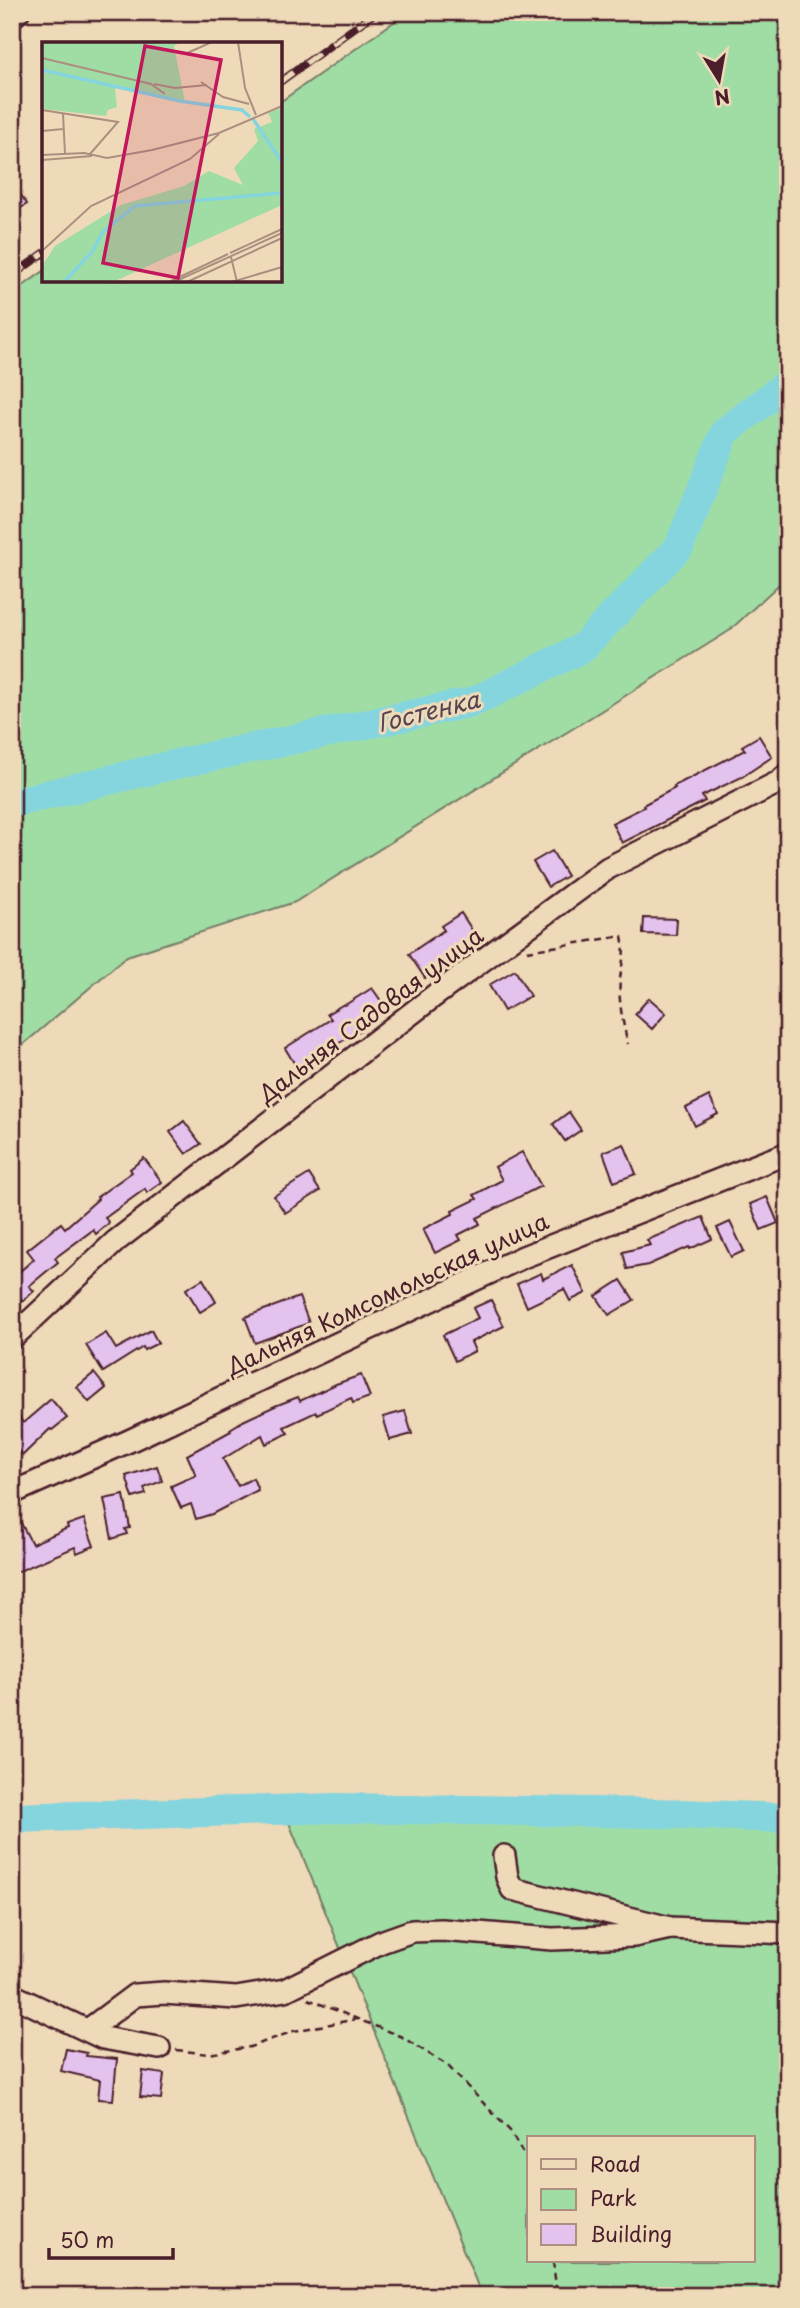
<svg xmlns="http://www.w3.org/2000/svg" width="800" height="2308" font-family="'Playpen Sans',sans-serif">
<rect width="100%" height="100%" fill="#eedab8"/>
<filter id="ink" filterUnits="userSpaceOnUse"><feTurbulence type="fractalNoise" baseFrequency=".0143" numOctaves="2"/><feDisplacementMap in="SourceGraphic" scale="14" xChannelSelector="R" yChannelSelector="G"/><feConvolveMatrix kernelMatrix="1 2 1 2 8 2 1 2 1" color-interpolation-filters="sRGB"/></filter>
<g filter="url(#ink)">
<g fill="#a0dda4" stroke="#757e68" stroke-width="2" fill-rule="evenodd">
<path d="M 408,12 L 788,12 L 788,576 L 729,631 L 295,902 L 127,956 L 12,1054 L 12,294 L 44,271 L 44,280 L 280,280 L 280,102 Z"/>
<path d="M 285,1813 L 788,1819 L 788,2296 L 482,2296 ZM 529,2138 L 753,2138 L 753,2261 L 529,2261 Z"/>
</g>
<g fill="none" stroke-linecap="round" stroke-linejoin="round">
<g stroke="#85d5df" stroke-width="30">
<path d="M 12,803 L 185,762 L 473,702 L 582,648 L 679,547 L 725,432 L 788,383"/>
<path d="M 12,1818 L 336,1808 L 654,1813 L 788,1818"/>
</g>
</g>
<g fill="#e4c2ee" stroke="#4a1f2b" stroke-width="2">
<path d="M 12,182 L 27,204 L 12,214 Z"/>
<path d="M 759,736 L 772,757 L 742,777 L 702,796 L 705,801 L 622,843 L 612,823 L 644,807 L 643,805 L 675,788 L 674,786 L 745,750 L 742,746 Z"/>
<path d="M 552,851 L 567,876 L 548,887 L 533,862 Z"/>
<path d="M 461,913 L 478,939 L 443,962 L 445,965 L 425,978 L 409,954 L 444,930 L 441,926 Z"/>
<path d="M 644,918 L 677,919 L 676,935 L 643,934 Z"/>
<path d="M 515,970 L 530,996 L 504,1011 L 489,985 Z"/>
<path d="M 372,988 L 384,1005 L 357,1024 L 361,1030 L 297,1068 L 285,1048 L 331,1019 L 327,1014 L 344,1004 L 345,1005 Z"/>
<path d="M 649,998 L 666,1013 L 652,1029 L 635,1014 Z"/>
<path d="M 709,1096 L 718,1114 L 695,1126 L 686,1108 Z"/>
<path d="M 569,1112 L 581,1130 L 565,1141 L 553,1124 Z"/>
<path d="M 184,1121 L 201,1144 L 186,1154 L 170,1132 Z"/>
<path d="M 624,1144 L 636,1174 L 614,1182 L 603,1152 Z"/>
<path d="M 522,1152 L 541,1186 L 477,1218 L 480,1224 L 458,1235 L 461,1240 L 435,1253 L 423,1229 L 453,1214 L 452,1211 L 477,1199 L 474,1195 L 502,1180 L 495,1167 Z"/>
<path d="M 144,1158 L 162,1182 L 147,1193 L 145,1189 L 105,1218 L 109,1223 L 96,1234 L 93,1230 L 55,1258 L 58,1262 L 29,1286 L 34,1291 L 23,1301 L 12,1289 L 12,1278 L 34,1259 L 27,1250 L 61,1223 L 65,1228 L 98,1199 L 97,1197 L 132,1172 L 130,1169 Z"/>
<path d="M 309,1174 L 320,1191 L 285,1213 L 274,1196 Z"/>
<path d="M 767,1197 L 778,1223 L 761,1230 L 750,1204 Z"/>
<path d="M 703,1217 L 712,1239 L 690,1249 L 689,1247 L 648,1265 L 627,1269 L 623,1252 L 650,1245 L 647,1240 Z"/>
<path d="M 730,1222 L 744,1251 L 731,1257 L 717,1228 Z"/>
<path d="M 572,1265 L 586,1293 L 570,1301 L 564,1289 L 527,1307 L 517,1284 L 541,1273 L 543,1279 Z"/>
<path d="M 203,1279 L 216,1302 L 200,1312 L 186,1289 Z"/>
<path d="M 621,1280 L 634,1300 L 609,1315 L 596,1296 Z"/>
<path d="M 299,1297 L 309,1323 L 255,1343 L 245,1317 Z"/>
<path d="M 491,1300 L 504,1326 L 471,1342 L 475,1351 L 455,1361 L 443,1335 L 478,1318 L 473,1308 Z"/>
<path d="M 151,1330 L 158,1343 L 144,1350 L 143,1347 L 103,1372 L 86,1345 L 106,1333 L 116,1349 Z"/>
<path d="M 94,1373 L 106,1388 L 89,1402 L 77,1387 Z"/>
<path d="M 361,1375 L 370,1397 L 353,1403 L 351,1398 L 317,1414 L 316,1412 L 284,1427 L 288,1433 L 266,1444 L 262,1435 L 223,1459 L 238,1486 L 253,1478 L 258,1490 L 212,1514 L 196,1519 L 191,1504 L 181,1508 L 171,1486 L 196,1475 L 187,1455 L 231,1431 L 230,1429 L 243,1421 L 275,1406 L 298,1397 L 300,1401 L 336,1384 Z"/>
<path d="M 51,1399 L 67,1418 L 52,1430 L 50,1429 L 23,1455 L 12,1444 L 12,1406 L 23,1423 Z"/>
<path d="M 405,1411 L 412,1434 L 390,1440 L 383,1417 Z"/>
<path d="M 157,1466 L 162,1481 L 144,1488 L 146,1494 L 133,1498 L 126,1476 Z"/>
<path d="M 124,1495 L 130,1528 L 125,1529 L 127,1534 L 112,1539 L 104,1499 Z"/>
<path d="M 12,1506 L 32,1544 L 68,1528 L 67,1525 L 84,1519 L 94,1546 L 77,1553 L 75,1547 L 12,1574 Z"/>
<path d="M 66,2049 L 87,2053 L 86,2056 L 117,2059 L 113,2100 L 98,2099 L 100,2080 L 61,2071 Z"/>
<path d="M 143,2071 L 164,2074 L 161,2099 L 140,2097 Z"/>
</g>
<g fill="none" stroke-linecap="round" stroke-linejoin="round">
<defs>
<g id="minor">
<path d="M 12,17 L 18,12"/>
<path d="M 12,1338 L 116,1241 L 434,996 L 608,868 L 779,782 L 788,774"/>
<path d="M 12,1493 L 129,1441 L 523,1257 L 788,1153"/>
<path d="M 504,1856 L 507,1877 L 512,1889 L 670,1928 L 788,1933"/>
<path d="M 12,1995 L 103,2038 L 159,2048"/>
<path d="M 88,2030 L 135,1995 L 164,1993 L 236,1998 L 285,1990 L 381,1942 L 412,1931 L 442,1930 L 552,1939 L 634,1936 L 670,1928"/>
</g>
</defs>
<use href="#minor" stroke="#4a1f2b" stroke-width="26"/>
<g stroke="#4a1f2b" stroke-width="2.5" stroke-dasharray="7 5" stroke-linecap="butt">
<path d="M 527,951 L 622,936 C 626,957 622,960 620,979 C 618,1002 623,1023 628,1044"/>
<path d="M 308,1999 L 402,2037 L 447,2065 L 511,2132 L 529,2164"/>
<path d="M 176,2050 L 209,2054 L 250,2047 L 294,2031 L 357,2019"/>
<path d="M 553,2261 L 557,2296"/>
</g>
<use href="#minor" stroke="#eedab8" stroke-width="21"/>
<defs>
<g id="rail">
<path d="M 280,82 L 376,12"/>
<path d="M 12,276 L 44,253"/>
</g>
</defs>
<use href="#rail" stroke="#4a1f2b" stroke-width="8"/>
<use href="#rail" stroke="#eedab8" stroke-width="5" stroke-dasharray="16" stroke-linecap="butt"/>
</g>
</g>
<g text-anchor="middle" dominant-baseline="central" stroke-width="6" stroke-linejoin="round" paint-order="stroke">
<g font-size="23" fill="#4a1f2b" stroke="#eedab8">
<text transform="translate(370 1014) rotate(-37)">Дальняя Садовая улица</text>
<text transform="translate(387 1293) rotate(-25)">Дальняя Комсомольская улица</text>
</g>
<g font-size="24" font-style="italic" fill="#56434f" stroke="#eedab8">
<text transform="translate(428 710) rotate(-14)">Гостенка</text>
</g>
</g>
<g transform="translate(42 42)">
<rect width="240" height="240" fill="#eedab8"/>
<path d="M 0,0 L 139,0 L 132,4 L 143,60 L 73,45 L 75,65 L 66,68 L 64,74 L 0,67 ZM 240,66 L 240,163 L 71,240 L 0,240 L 0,224 L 13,204 L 79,163 L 142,144 L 167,129 L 201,143 L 192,126 L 216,99 L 212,87 L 230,80 L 226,71 Z" fill="#a0dda4"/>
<path fill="none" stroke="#85d5df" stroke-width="3.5" d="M 0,28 L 138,59 L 200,68 L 208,75M 211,77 L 240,120M 22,240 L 50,210 L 61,190 L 93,164 L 240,151"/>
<path fill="none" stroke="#ac8f80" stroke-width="2" d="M 196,0 L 203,46 L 214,73M 143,12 L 170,0M 0,16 L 109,42 L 123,52M 159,40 L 181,55 L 207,62M 112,42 L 133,46 L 165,43M 0,68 L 76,80 L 48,112M 21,72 L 23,112M 0,89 L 21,87M 0,113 L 42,111 L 65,116 L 110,108 L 177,91 L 240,64M 0,118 L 50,114M 0,209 L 49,164 L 148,117 L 177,92M 188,211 L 240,187M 189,215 L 195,240M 127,240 L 186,212M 132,240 L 240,191M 145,240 L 240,196M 190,240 L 240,225"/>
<path fill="#c2185b" fill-opacity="0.15" stroke="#c2185b" stroke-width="3.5" d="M 103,4 L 179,18 L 136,236 L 61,221 Z"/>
<rect width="240" height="240" fill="none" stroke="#4a1f2b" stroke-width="3.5"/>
</g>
<rect width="800" height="2308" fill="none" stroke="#eedab8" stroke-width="42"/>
<rect x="21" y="21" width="758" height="2266" fill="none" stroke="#4a1f2b" stroke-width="2.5" filter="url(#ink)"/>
<rect x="527" y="2136" width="228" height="126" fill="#eedab8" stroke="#ac8f80" stroke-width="2"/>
<rect x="541" y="2159" width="35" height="10" fill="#eedab8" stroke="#ac8f80" stroke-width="2"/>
<text x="590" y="2172" font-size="21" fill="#4a1f2b">Road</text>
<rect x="541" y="2189" width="35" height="21" fill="#a0dda4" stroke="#ac8f80" stroke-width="2"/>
<text x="590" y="2206" font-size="21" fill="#4a1f2b">Park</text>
<rect x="541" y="2224" width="35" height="21" fill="#e4c2ee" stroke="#ac8f80" stroke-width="2"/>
<text x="590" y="2242" font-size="21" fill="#4a1f2b">Building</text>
<g transform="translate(719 80) rotate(169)" stroke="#eedab8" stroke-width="5" paint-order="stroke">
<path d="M0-5L12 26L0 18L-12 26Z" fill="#4a1f2b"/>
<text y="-10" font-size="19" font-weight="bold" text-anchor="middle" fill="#4a1f2b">N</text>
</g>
<path d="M49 2248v10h124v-10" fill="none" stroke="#4a1f2b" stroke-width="3.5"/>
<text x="60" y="2248" font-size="21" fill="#4a1f2b" stroke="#eedab8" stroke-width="5" paint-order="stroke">50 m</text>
</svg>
